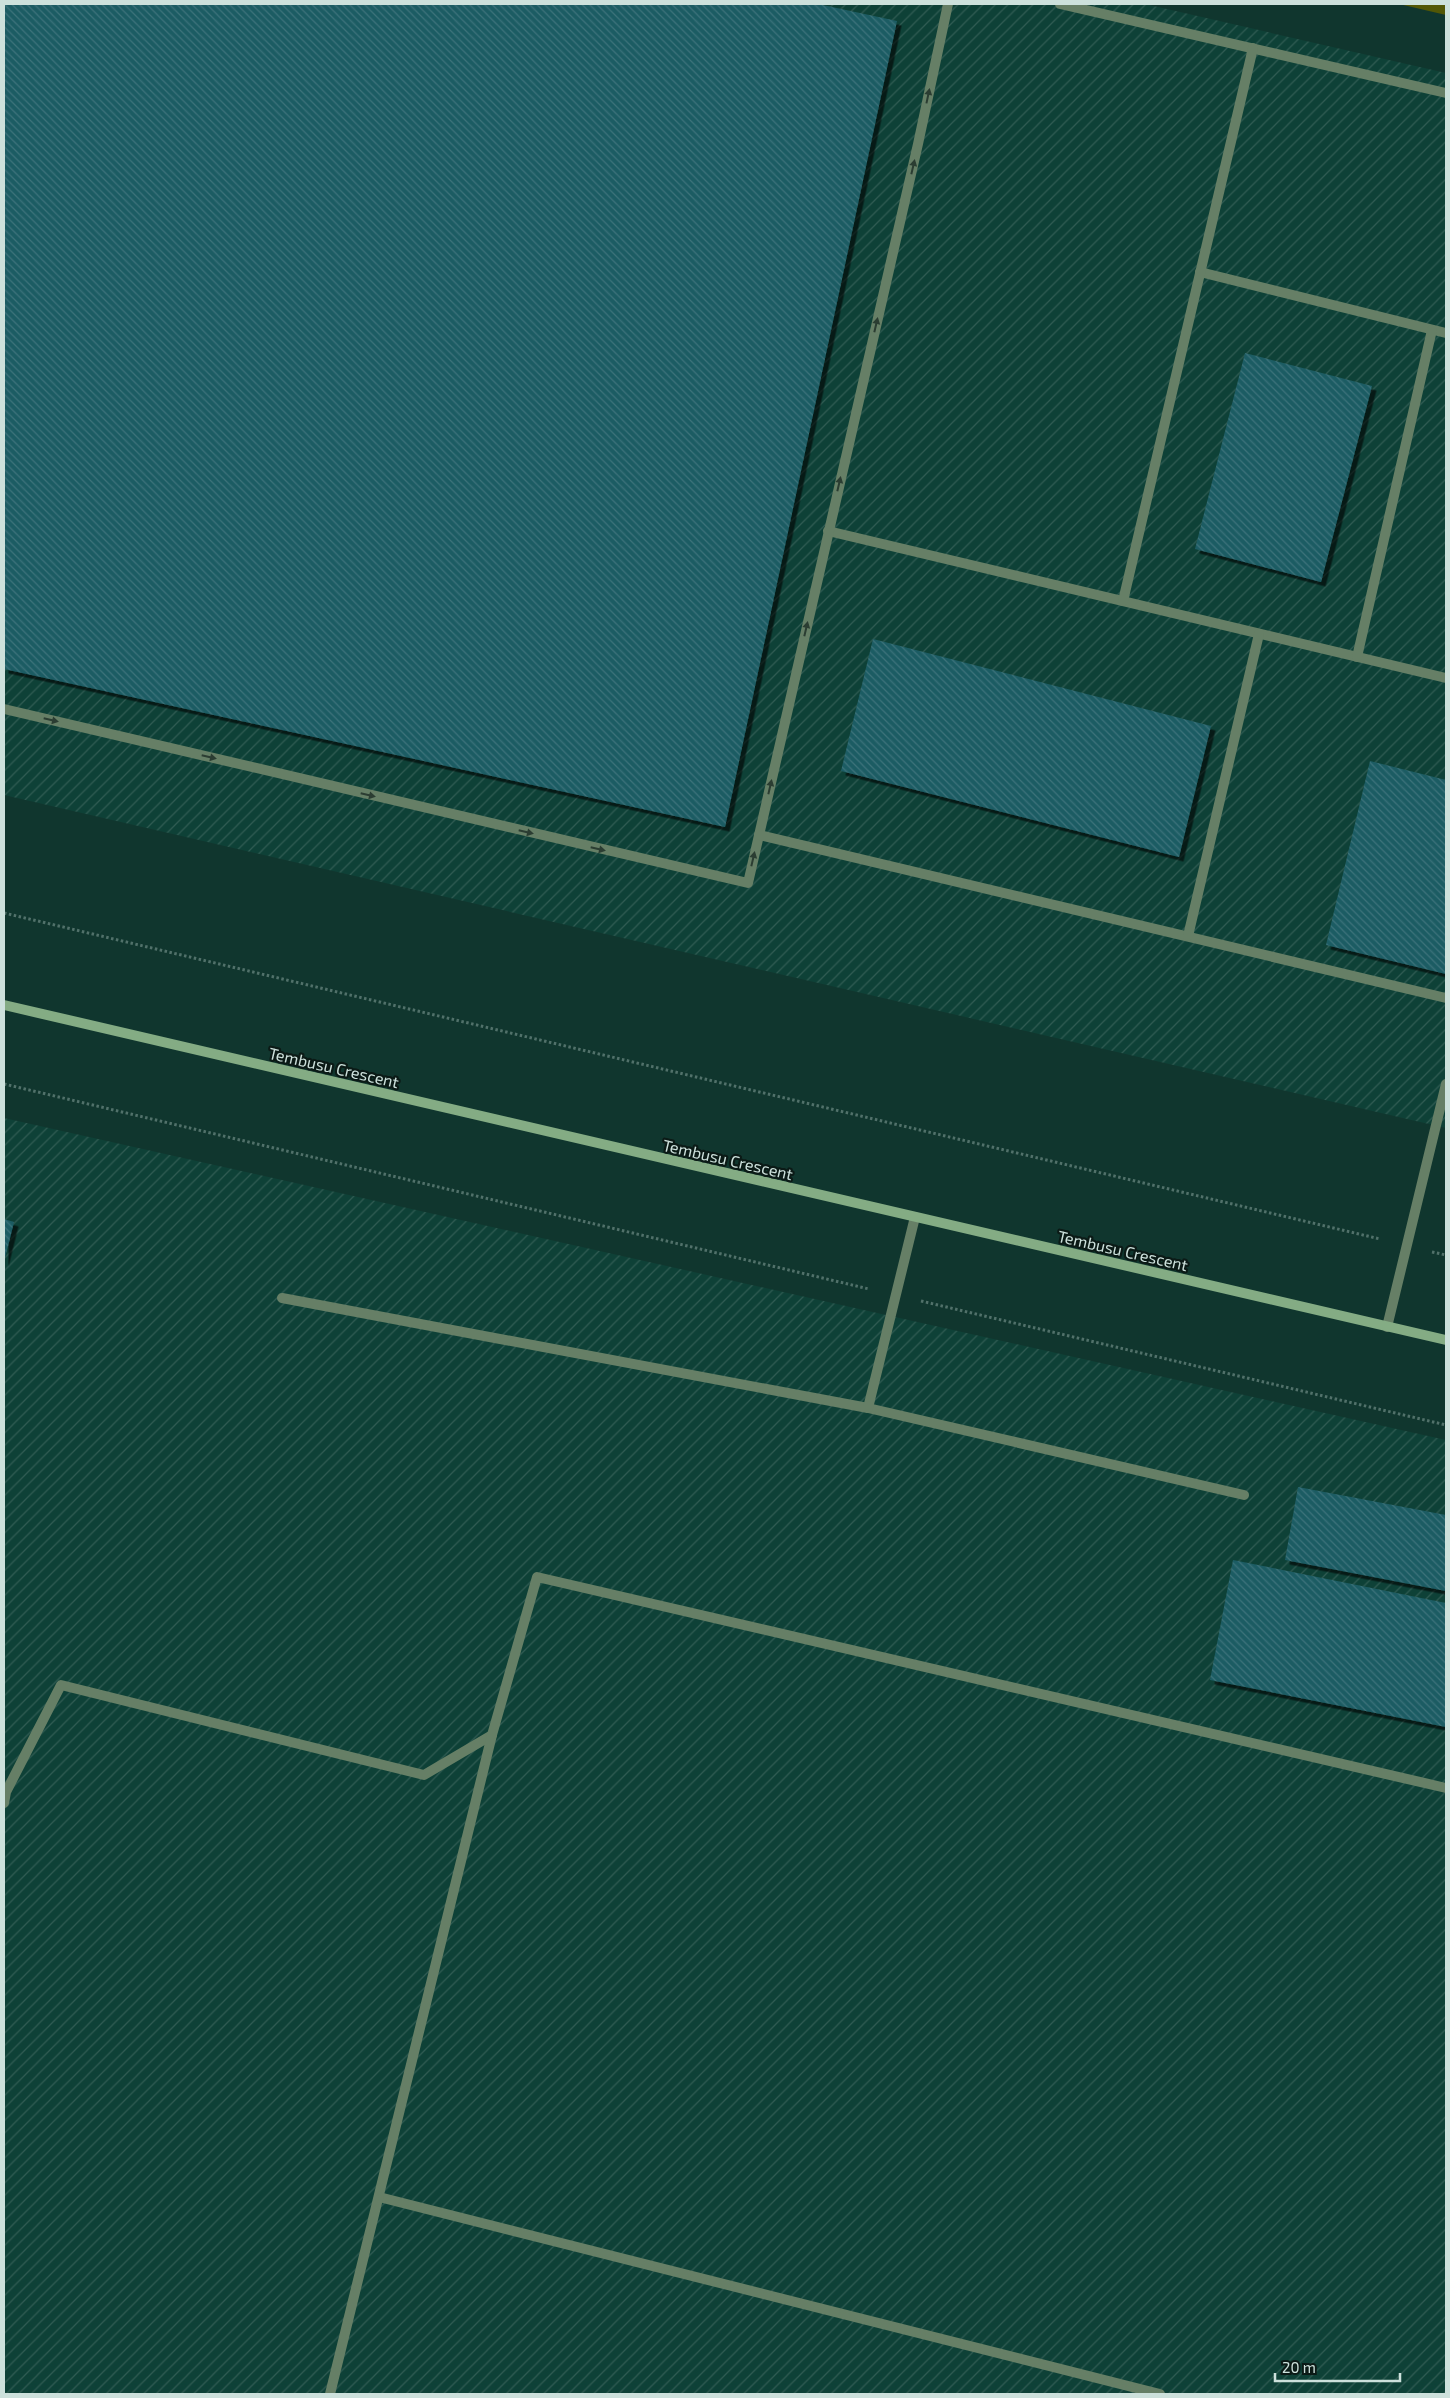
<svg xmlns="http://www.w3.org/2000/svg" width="1450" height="2398" font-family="'Exo 2',sans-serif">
<defs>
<pattern id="industrial-furrows" width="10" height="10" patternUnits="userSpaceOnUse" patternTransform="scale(1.25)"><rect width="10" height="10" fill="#0e4137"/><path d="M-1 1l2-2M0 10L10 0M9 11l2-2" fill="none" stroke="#305c53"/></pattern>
<pattern id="building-back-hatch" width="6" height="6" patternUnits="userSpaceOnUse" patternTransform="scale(1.25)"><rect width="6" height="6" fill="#1d5c64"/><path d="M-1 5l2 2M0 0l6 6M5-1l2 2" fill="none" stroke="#3d737a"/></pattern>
<filter id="shadow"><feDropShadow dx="4.5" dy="4.5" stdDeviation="0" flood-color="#0009"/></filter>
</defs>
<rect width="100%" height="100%" fill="#10362e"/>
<g fill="url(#industrial-furrows)">
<path d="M 4,4 L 1145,4 L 1446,73 L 1446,1128 L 4,795 Z"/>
<path d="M 4,1118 L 1446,1440 L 1446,2394 L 4,2394 Z"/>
</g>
<path fill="#525706" d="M 1399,4 L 1446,4 L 1446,15 Z"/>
<g fill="url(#building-back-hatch)" filter="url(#shadow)">
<path d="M 4,4 L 818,4 L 897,21 L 725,827 L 4,669 Z"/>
<path d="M 1245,353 L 1372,386 L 1321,582 L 1195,549 Z"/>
<path d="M 873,639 L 1211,726 L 1179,857 L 841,771 Z"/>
<path d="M 1370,761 L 1446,780 L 1446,974 L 1326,945 Z"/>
<path d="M 4,1219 L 14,1222 L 4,1262 Z"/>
<path d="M 1298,1487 L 1446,1515 L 1446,1591 L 1285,1560 Z"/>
<path d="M 1233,1560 L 1446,1603 L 1446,1727 L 1210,1680 Z"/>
</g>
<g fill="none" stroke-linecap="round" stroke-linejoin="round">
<g stroke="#51716a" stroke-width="3" stroke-dasharray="2.5 2.5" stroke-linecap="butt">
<path d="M 4,913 L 1380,1239"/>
<path d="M 4,1084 L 869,1289"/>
<path d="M 1432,1252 L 1446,1255"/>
<path d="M 921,1301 L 1446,1425"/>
</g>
<g stroke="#667f66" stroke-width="10">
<path d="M 1060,4 L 1446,93"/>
<path d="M 1200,272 L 1446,333"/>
<path d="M 828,531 L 1446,678"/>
<path d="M 1123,601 L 1253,48"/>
<path d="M 1357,657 L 1432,330"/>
<path d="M 4,709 L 748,883 L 918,144 L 948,4"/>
<path d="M 759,835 L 1446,998"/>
<path d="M 1188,936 L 1259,634"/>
<path d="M 282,1298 L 868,1408 L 1244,1495"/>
<path d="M 1387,1327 L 1446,1084"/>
<path d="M 868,1408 L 915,1217"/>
<path d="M 4,1803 L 6,1792 L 61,1685 L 424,1775 L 492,1735"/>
<path d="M 379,2197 L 1160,2394"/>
<path d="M 330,2394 L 492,1735 L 537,1577 L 1446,1788"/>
</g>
<path stroke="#84ac84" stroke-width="10" d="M 4,1005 L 1446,1340"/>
</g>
<defs><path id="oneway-solid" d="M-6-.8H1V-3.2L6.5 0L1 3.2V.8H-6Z" transform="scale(1.25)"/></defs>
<g fill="#2b3d32">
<use href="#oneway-solid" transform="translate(928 96) rotate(-78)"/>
<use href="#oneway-solid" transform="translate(913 167) rotate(-77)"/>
<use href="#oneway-solid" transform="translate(876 325) rotate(-77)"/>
<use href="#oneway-solid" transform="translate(839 484) rotate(-77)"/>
<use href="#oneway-solid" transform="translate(806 629) rotate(-77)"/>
<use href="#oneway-solid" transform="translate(51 720) rotate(13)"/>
<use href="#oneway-solid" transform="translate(209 757) rotate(13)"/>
<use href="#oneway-solid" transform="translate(770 787) rotate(-77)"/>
<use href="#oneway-solid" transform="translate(368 795) rotate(13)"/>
<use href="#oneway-solid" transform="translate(526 832) rotate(13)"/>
<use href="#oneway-solid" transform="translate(598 849) rotate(13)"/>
<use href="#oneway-solid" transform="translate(753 859) rotate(-77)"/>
</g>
<g text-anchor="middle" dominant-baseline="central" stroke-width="4.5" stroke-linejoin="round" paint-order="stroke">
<g font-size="16" fill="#cde1dc" stroke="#0b1a16">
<text transform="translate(334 1067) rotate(13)">Tembusu Crescent</text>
<text transform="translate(728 1159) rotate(13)">Tembusu Crescent</text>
<text transform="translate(1123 1250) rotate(13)">Tembusu Crescent</text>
</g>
</g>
<rect width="1450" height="2398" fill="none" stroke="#cde1dc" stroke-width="10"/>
<path d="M1275 2373v8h125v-8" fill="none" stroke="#cde1dc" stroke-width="2.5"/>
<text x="1282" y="2373" font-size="15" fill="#cde1dc" stroke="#0b1a16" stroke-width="4" paint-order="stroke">20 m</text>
</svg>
